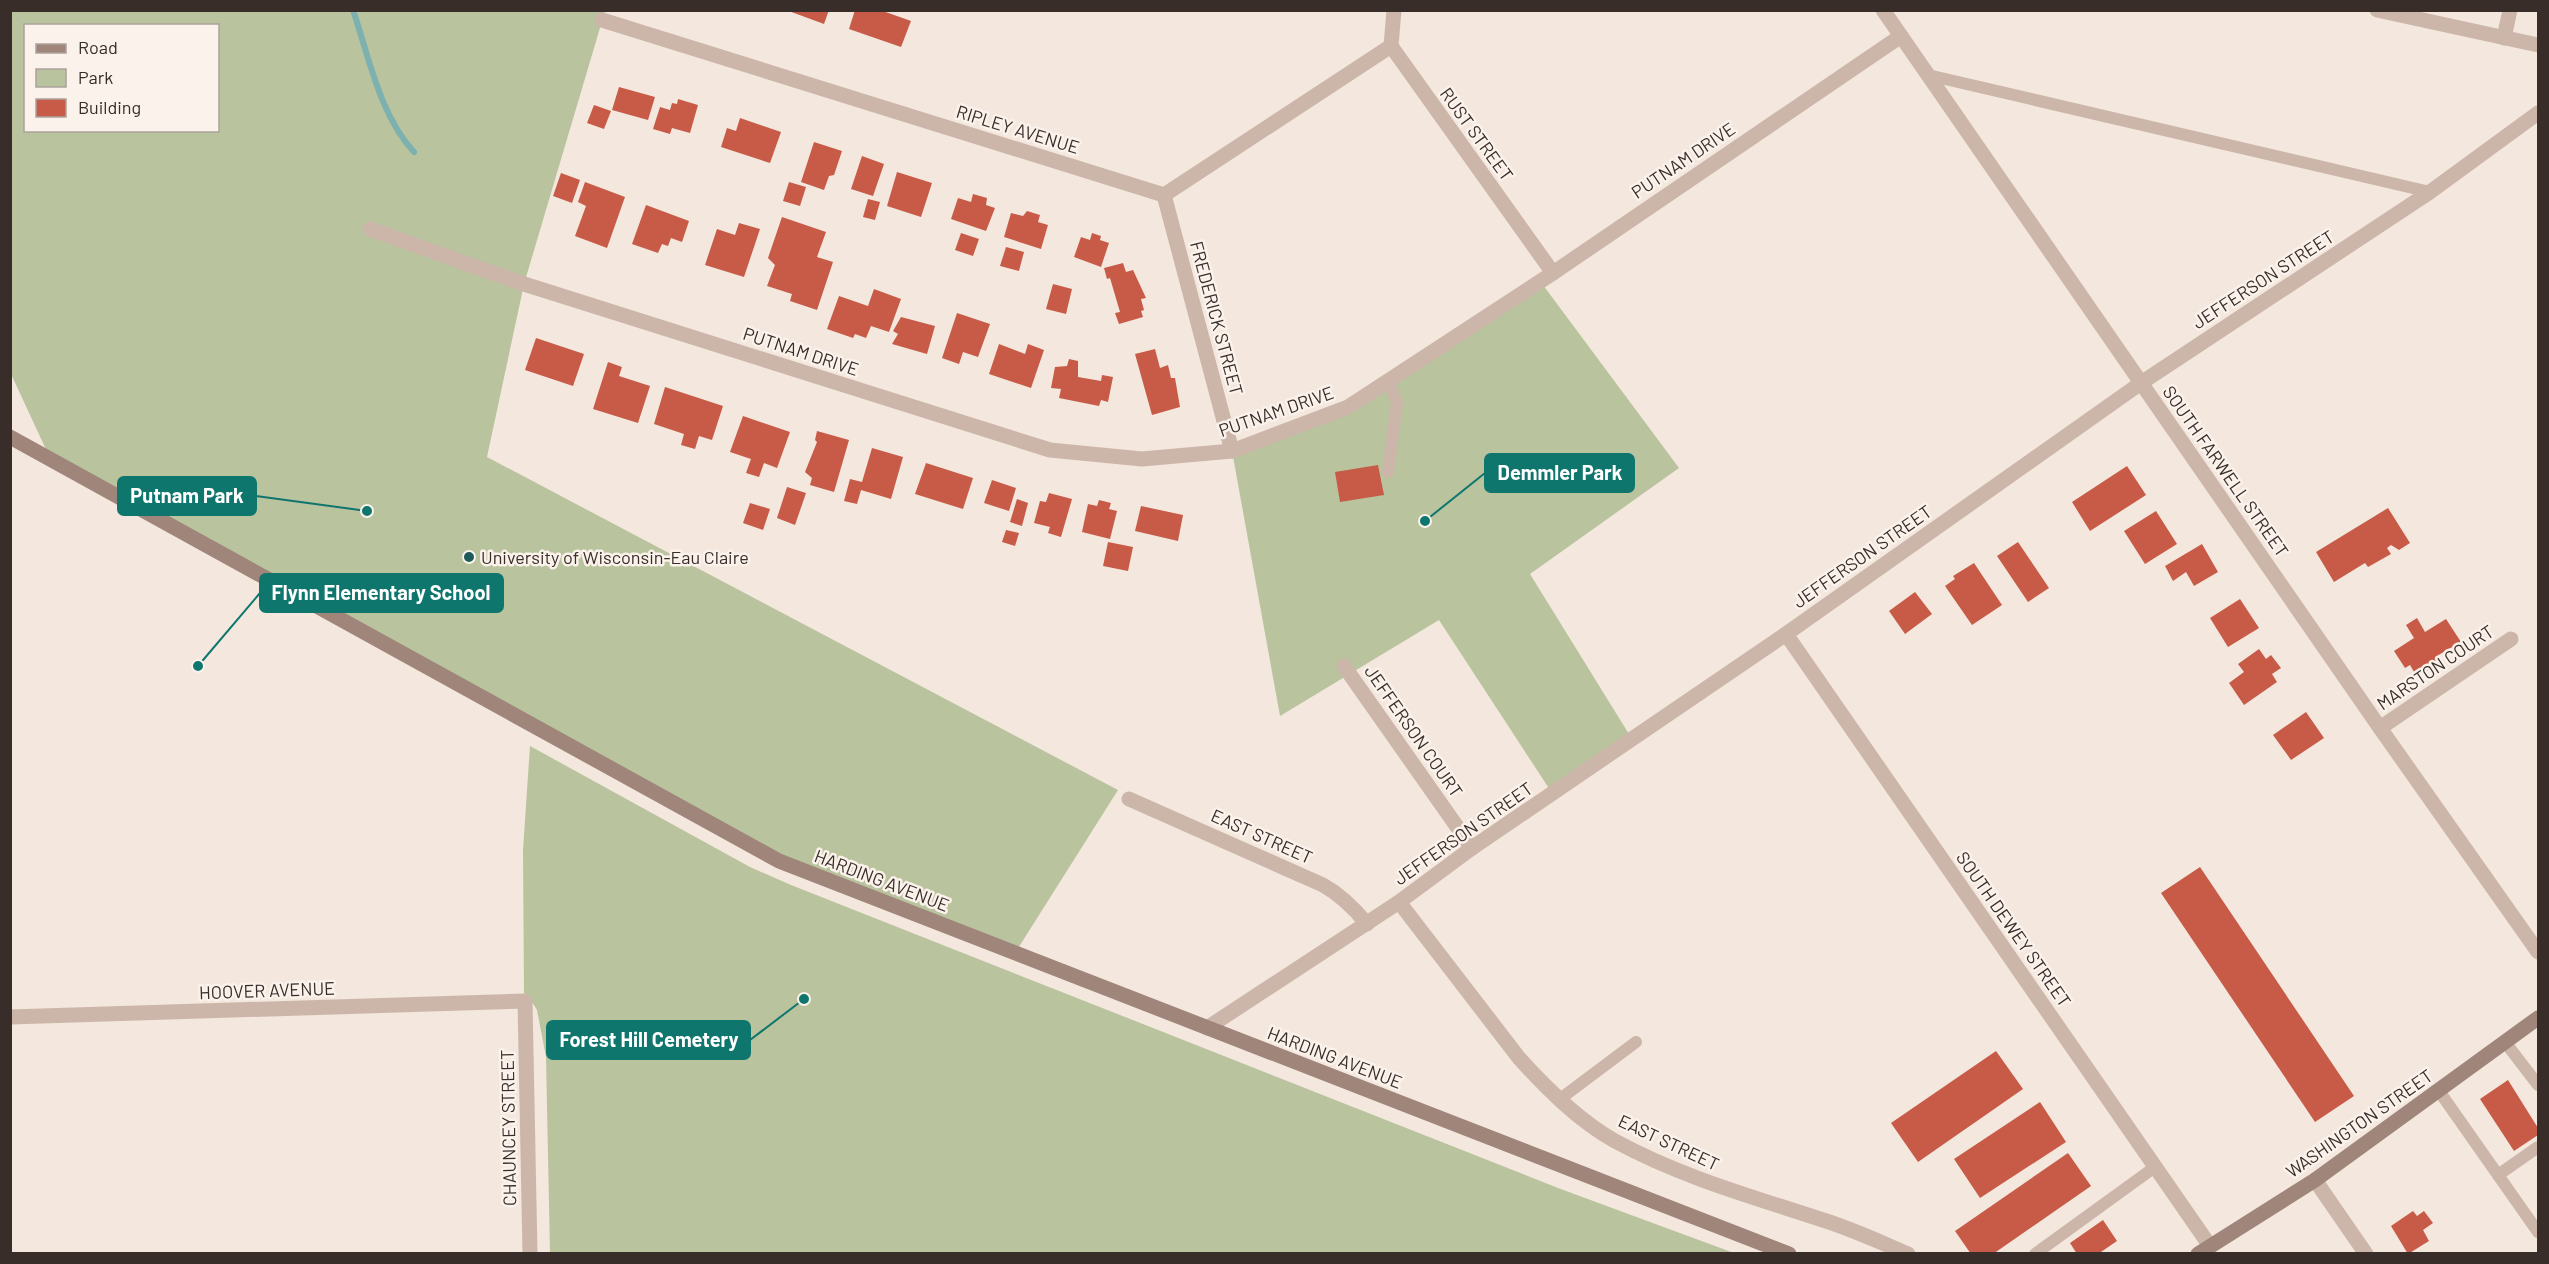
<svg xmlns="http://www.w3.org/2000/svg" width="2549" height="1264" font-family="Barlow,sans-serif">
<rect width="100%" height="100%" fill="#f3e7de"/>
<g fill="#b9c39d" fill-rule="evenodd">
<path d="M 10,11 L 605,11 L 524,284 L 487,457 L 1118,790 L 1015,953 L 779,861 L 50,458 L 11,374 ZM 26,26 L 218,26 L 218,130 L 26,130 Z"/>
<path d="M 1540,281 L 1679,468 L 1530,574 L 1632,739 L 1552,793 L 1439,620 L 1280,716 L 1232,451 L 1348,407 Z"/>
<path d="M 530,746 L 750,867 L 791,885 L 1558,1188 L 1734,1253 L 550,1253 L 546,1057 L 537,1010 L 529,997 L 524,993 L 523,850 Z"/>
</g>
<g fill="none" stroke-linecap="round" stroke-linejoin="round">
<path stroke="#7cb1af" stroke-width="6" d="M 353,10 C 369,57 380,116 414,152"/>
</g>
<g fill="#c85b47">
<path d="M 786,10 L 829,10 L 824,24 Z"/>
<path d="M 855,10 L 880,10 L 911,21 L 901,47 L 849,29 Z"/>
<path d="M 619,87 L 655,97 L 648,120 L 612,110 Z"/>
<path d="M 678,99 L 698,105 L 690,133 L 672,128 L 670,134 L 653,129 L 660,107 L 670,110 L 672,103 L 677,104 Z"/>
<path d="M 594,105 L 611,111 L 604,129 L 587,123 Z"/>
<path d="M 740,118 L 781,132 L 770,163 L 721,147 L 727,128 L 736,131 Z"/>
<path d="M 814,142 L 842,151 L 834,175 L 829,176 L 824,190 L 801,182 Z"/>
<path d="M 862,156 L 884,164 L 873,196 L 851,189 Z"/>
<path d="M 897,172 L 932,183 L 921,217 L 887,206 Z"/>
<path d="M 561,173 L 580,180 L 572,203 L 553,196 Z"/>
<path d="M 585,182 L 625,197 L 607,248 L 575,236 L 586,206 L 578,202 Z"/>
<path d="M 789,182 L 806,187 L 800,206 L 783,201 Z"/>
<path d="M 973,194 L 987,198 L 986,205 L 995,208 L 986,231 L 951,219 L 958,198 L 971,202 Z"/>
<path d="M 868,199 L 880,202 L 875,220 L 863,217 Z"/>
<path d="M 646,205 L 689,221 L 682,242 L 671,238 L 668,246 L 662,244 L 658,253 L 632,244 Z"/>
<path d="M 1027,211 L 1040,215 L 1038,222 L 1048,225 L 1041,249 L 1004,237 L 1011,213 L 1023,216 Z"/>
<path d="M 782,217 L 826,232 L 817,257 L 833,262 L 817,310 L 790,301 L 792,294 L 767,286 L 775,265 L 768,258 Z"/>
<path d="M 739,223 L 760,229 L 744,277 L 705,265 L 717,229 L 735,235 Z"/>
<path d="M 961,233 L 979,239 L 973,256 L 955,250 Z"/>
<path d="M 1092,233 L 1101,236 L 1100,240 L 1109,243 L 1101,267 L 1074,257 L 1081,237 L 1090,240 Z"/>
<path d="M 1006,247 L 1024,252 L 1019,271 L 1000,266 Z"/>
<path d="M 1123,263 L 1126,272 L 1133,270 L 1146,298 L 1141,299 L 1144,310 L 1141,311 L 1143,317 L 1119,324 L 1115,313 L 1120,312 L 1110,278 L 1107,279 L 1104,268 Z"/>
<path d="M 1053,284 L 1072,289 L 1066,314 L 1046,309 Z"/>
<path d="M 874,289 L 901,299 L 889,332 L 871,326 L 866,338 L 855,334 L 853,338 L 827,329 L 839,296 L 868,306 Z"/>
<path d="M 957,313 L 990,324 L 978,357 L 963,352 L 959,364 L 942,358 Z"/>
<path d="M 901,317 L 935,326 L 927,354 L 892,344 L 898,334 L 893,331 Z"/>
<path d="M 536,338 L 584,354 L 573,386 L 525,370 Z"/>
<path d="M 999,344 L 1025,354 L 1028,344 L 1044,350 L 1031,388 L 989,374 Z"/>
<path d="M 1155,349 L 1160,368 L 1168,365 L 1171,378 L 1175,378 L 1180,407 L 1152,415 L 1135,354 Z"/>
<path d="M 1069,359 L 1078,361 L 1078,377 L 1101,381 L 1102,375 L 1113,377 L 1108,402 L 1101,400 L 1099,406 L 1059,398 L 1061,389 L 1051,388 L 1055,367 L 1067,366 Z"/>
<path d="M 608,362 L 622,367 L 619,376 L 650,386 L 638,423 L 593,409 Z"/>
<path d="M 665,387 L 723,406 L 712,440 L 699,436 L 695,449 L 681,445 L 684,434 L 654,424 Z"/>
<path d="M 743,416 L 790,432 L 777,468 L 764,463 L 759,477 L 746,473 L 751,459 L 730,452 Z"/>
<path d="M 817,431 L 849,440 L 834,492 L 810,485 L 812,478 L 805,472 L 817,442 L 815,440 Z"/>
<path d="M 872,448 L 903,457 L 891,499 L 861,490 L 857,504 L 844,501 L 850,479 L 862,482 Z"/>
<path d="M 926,463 L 973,478 L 963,509 L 915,494 Z"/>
<path d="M 1378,465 L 1384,495 L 1340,502 L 1335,472 Z"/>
<path d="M 2127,466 L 2146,495 L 2090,531 L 2072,502 Z"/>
<path d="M 992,480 L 1016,488 L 1009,511 L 984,503 Z"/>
<path d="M 787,487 L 806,493 L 795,525 L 777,518 Z"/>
<path d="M 1049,493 L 1072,499 L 1061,537 L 1048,533 L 1050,527 L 1034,523 L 1040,501 L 1046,502 Z"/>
<path d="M 1017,499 L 1028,503 L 1022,526 L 1010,522 Z"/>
<path d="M 1099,500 L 1111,503 L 1109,509 L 1117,511 L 1110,539 L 1082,532 L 1088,504 L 1097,506 Z"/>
<path d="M 750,503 L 770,509 L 763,530 L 743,523 Z"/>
<path d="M 1141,506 L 1183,515 L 1178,541 L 1135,531 Z"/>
<path d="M 2388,508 L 2410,543 L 2399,550 L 2391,545 L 2387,548 L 2391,554 L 2368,567 L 2365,563 L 2334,582 L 2316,552 Z"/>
<path d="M 2156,511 L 2177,544 L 2145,564 L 2124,531 Z"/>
<path d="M 1006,530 L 1019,533 L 1015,546 L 1002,542 Z"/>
<path d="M 1108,542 L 1133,547 L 1128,571 L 1103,566 Z"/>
<path d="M 2018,542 L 2049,588 L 2028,602 L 1997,556 Z"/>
<path d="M 2202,544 L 2218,572 L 2194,586 L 2186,572 L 2173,581 L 2165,566 Z"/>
<path d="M 1974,563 L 2002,605 L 1972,625 L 1945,586 L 1955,579 L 1953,576 Z"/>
<path d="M 1915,592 L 1932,614 L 1905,634 L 1889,611 Z"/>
<path d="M 2240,599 L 2259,628 L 2228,647 L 2210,618 Z"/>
<path d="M 2417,618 L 2425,632 L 2446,619 L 2461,642 L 2435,657 L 2439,663 L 2417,677 L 2410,665 L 2405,668 L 2394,651 L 2414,638 L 2406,625 Z"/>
<path d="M 2259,649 L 2266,659 L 2271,655 L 2281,668 L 2272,674 L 2277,682 L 2244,705 L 2229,683 L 2244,672 L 2238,664 Z"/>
<path d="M 2306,712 L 2324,738 L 2291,760 L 2273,735 Z"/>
<path d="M 2200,867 L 2354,1096 L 2315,1122 L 2161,893 Z"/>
<path d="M 1996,1051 L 2023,1089 L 1918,1162 L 1891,1123 Z"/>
<path d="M 2508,1080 L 2538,1128 L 2538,1135 L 2514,1151 L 2480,1099 Z"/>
<path d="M 2040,1102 L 2066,1142 L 1980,1198 L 1954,1159 Z"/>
<path d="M 2068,1153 L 2091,1186 L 1993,1254 L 1971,1254 L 1955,1231 Z"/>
<path d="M 2413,1211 L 2417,1216 L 2424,1211 L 2433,1223 L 2423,1230 L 2429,1241 L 2408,1254 L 2391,1226 Z"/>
<path d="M 2103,1220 L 2117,1241 L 2098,1254 L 2077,1254 L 2070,1243 Z"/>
</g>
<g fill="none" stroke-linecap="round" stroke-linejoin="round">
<g stroke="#ccb6a9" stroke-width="12">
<path d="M 1928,75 L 2430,192"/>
<path d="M 1388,472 L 1397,402 L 1388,381"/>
<path d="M 2505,1042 L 2538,1085"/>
<path d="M 2439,1091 L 2538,1232"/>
<path d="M 1560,1099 L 1636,1042"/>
<path d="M 2498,1175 L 2538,1147"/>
<path d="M 2035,1254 L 2155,1167"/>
</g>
<g stroke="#ccb6a9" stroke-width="15">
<path d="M 1394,10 L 1391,46 L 1553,273"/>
<path d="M 1883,10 L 2380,728 L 2538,952"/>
<path d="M 2377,10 L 2538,45"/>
<path d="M 602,20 L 1164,195 L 1391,46"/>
<path d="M 2504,38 L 2510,10"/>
<path d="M 1164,195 L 1232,451"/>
<path d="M 370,229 L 524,284 L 1050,450 L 1142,459 L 1232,451 L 1348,407 L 1553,273 L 1901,36"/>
<path d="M 1786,634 L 2210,1246"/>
<path d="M 1344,666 L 1472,848"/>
<path d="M 2380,728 L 2511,639"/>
<path d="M 1129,799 L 1323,885 C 1341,895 1354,908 1367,924"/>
<path d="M 1399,902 L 1519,1058 C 1547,1089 1579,1121 1615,1141 C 1681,1177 1753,1197 1823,1220 C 1852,1229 1880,1242 1908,1254"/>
<path d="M 10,1017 L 525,1001 L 530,1254"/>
<path d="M 1207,1028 L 1399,902 L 1472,848 L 1786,634 L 2141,383 L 2430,192 L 2538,113"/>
<path d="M 2315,1180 L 2366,1254"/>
</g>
<g stroke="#a0857b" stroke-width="15">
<path d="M 10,437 L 779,861 L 1789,1254"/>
<path d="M 2198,1254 L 2315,1180 L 2538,1018"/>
</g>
</g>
<circle fill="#1e5b5a" stroke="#faf2eb" stroke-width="2" cx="469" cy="557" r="6"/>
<g text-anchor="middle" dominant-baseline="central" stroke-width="5" stroke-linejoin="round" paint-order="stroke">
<g font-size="18" fill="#392d29" stroke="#faf2eb">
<text transform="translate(1018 129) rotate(17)">RIPLEY AVENUE</text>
<text transform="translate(1477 134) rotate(54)">RUST STREET</text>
<text transform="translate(1683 160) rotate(-34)">PUTNAM DRIVE</text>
<text transform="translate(2263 279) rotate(-33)">JEFFERSON STREET</text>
<text transform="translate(1217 318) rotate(75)">FREDERICK STREET</text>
<text transform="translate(801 351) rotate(18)">PUTNAM DRIVE</text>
<text transform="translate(1276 411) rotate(-19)">PUTNAM DRIVE</text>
<text transform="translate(2226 471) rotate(55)">SOUTH FARWELL STREET</text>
<text transform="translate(1862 556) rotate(-35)">JEFFERSON STREET</text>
<text transform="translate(2435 667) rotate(-34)">MARSTON COURT</text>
<text transform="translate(1414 731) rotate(55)">JEFFERSON COURT</text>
<text transform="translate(1463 833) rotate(-35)">JEFFERSON STREET</text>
<text transform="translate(1262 836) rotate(24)">EAST STREET</text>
<text transform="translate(882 880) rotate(21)">HARDING AVENUE</text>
<text transform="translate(2014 929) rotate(55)">SOUTH DEWEY STREET</text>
<text transform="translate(267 990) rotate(-2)">HOOVER AVENUE</text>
<text transform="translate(1335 1057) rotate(21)">HARDING AVENUE</text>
<text transform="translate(2359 1123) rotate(-35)">WASHINGTON STREET</text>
<text transform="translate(508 1128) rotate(-91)">CHAUNCEY STREET</text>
<text transform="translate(1669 1142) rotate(25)">EAST STREET</text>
</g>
<g font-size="18" fill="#392d29" stroke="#faf2eb" text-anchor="start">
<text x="481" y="557">University of Wisconsin-Eau Claire</text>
</g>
</g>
<path fill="none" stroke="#0f766e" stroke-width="2" d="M1425 521L1485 473M367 511L256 496M198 666L260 593M804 999L750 1040"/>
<g fill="#0f766e" stroke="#faf2eb" stroke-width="2">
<circle cx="1425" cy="521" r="6"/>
<circle cx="367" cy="511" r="6"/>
<circle cx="198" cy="666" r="6"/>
<circle cx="804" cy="999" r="6"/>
</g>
<g fill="#0f766e" stroke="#0f766e" stroke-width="2">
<rect x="1485" y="454" width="149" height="38" rx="6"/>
<rect x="118" y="477" width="138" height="38" rx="6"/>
<rect x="260" y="574" width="243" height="38" rx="6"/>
<rect x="547" y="1021" width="203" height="38" rx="6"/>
</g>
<g font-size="20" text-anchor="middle" font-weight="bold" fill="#fff">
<text x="1560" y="480">Demmler Park</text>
<text x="187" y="503">Putnam Park</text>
<text x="381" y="600">Flynn Elementary School</text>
<text x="649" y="1047">Forest Hill Cemetery</text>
</g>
<rect width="2549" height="1264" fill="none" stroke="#392d29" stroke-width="24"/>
<rect x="24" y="24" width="195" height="108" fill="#faf2eb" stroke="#ada39d" stroke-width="1.5"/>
<rect x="36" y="44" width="30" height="9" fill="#a0857b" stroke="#ada39d" stroke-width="1.5"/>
<text x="78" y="54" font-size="18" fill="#392d29">Road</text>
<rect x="36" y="69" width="30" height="18" fill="#b9c39d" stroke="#ada39d" stroke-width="1.5"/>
<text x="78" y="84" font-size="18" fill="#392d29">Park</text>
<rect x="36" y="99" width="30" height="18" fill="#c85b47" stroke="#ada39d" stroke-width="1.5"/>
<text x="78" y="114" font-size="18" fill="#392d29">Building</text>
</svg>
